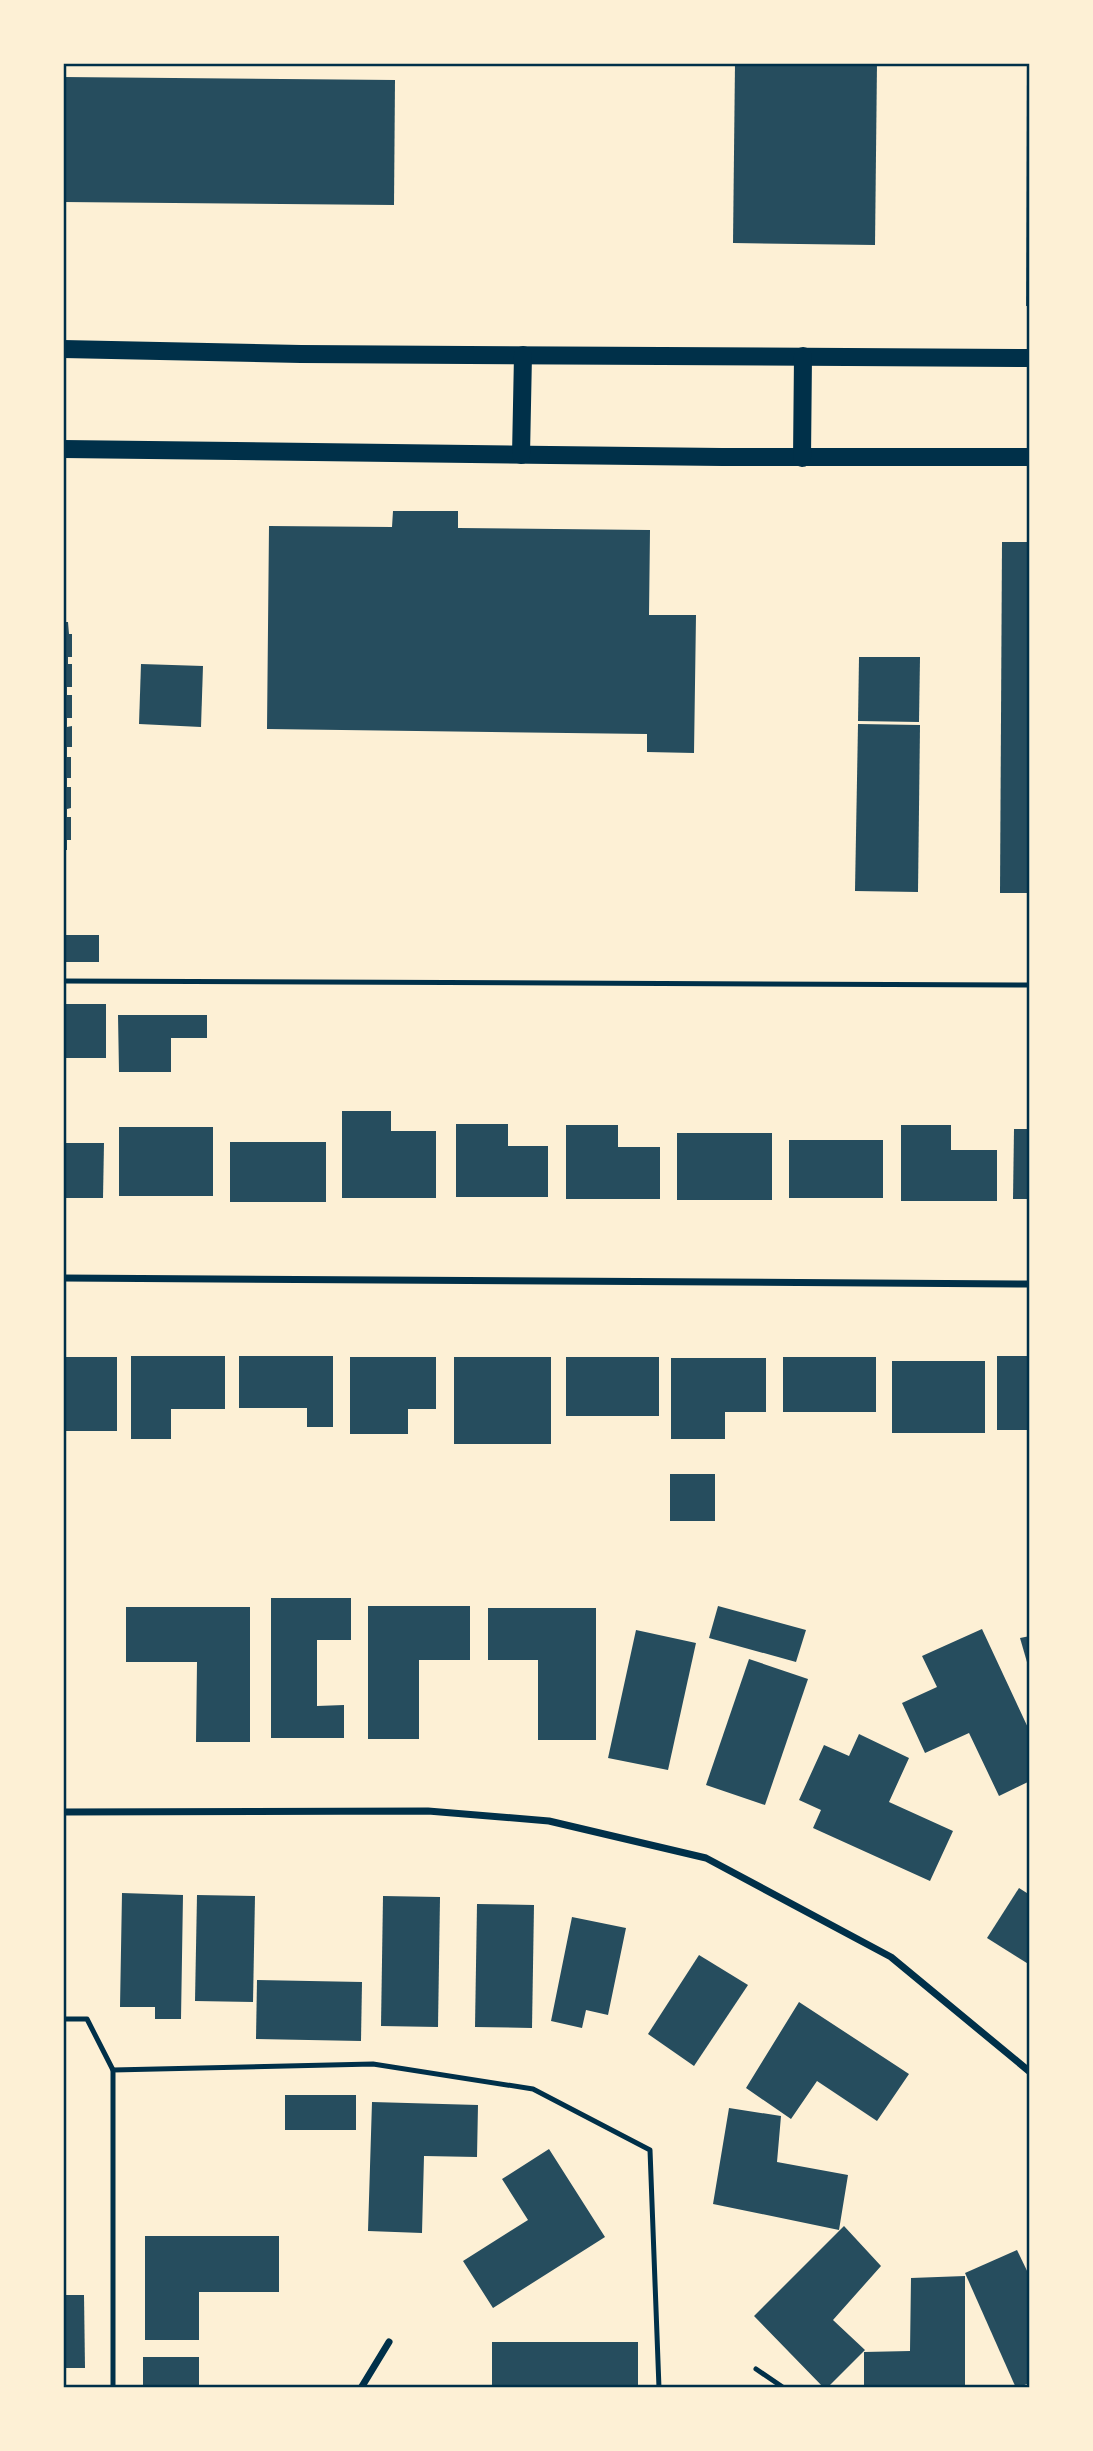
<svg xmlns="http://www.w3.org/2000/svg" width="1093" height="2451" font-family="Karla,sans-serif">
<rect width="100%" height="100%" fill="#fdf0d5"/>
<g fill="#264d5e">
<path d="M 735,63 L 877,63 L 875,245 L 733,243 Z"/>
<path d="M 1027,63 L 1030,63 L 1030,306 L 1026,306 Z"/>
<path d="M 63,77 L 395,80 L 394,205 L 63,202 Z"/>
<path d="M 393,511 L 458,511 L 458,528 L 650,530 L 649,615 L 696,615 L 694,753 L 647,752 L 647,734 L 267,729 L 269,526 L 392,527 Z"/>
<path d="M 1002,542 L 1030,542 L 1030,893 L 1000,893 Z"/>
<path d="M 63,622 L 68,622 L 69,634 L 72,634 L 72,657 L 68,657 L 68,664 L 72,664 L 72,687 L 67,687 L 67,695 L 72,695 L 72,718 L 67,718 L 67,727 L 72,726 L 72,747 L 67,747 L 67,757 L 71,757 L 71,778 L 67,778 L 67,787 L 71,787 L 71,808 L 67,809 L 67,817 L 71,817 L 71,840 L 67,840 L 67,850 L 63,850 Z"/>
<path d="M 859,657 L 920,657 L 919,722 L 858,721 Z"/>
<path d="M 141,664 L 203,666 L 201,727 L 139,724 Z"/>
<path d="M 858,724 L 920,725 L 918,892 L 855,891 Z"/>
<rect x="63" y="935" width="36" height="27"/>
<rect x="63" y="1004" width="43" height="54"/>
<path d="M 118,1015 L 207,1015 L 207,1038 L 171,1038 L 171,1072 L 119,1072 Z"/>
<path d="M 342,1111 L 391,1111 L 391,1131 L 436,1131 L 436,1198 L 342,1198 Z"/>
<path d="M 456,1124 L 508,1124 L 508,1146 L 548,1146 L 548,1197 L 456,1197 Z"/>
<path d="M 566,1125 L 618,1125 L 618,1147 L 660,1147 L 660,1199 L 566,1199 Z"/>
<path d="M 901,1125 L 951,1125 L 951,1150 L 997,1150 L 997,1201 L 901,1201 Z"/>
<rect x="119" y="1127" width="94" height="69"/>
<path d="M 1014,1129 L 1030,1129 L 1030,1199 L 1013,1199 Z"/>
<rect x="677" y="1133" width="95" height="67"/>
<rect x="789" y="1140" width="94" height="58"/>
<rect x="230" y="1142" width="96" height="60"/>
<path d="M 63,1143 L 104,1143 L 103,1198 L 63,1198 Z"/>
<path d="M 131,1356 L 225,1356 L 225,1409 L 171,1409 L 171,1439 L 131,1439 Z"/>
<path d="M 239,1356 L 333,1356 L 333,1427 L 307,1427 L 307,1408 L 239,1408 Z"/>
<rect x="997" y="1356" width="33" height="74"/>
<rect x="63" y="1357" width="54" height="74"/>
<path d="M 350,1357 L 436,1357 L 436,1409 L 408,1409 L 408,1434 L 350,1434 Z"/>
<rect x="454" y="1357" width="97" height="87"/>
<rect x="566" y="1357" width="93" height="59"/>
<rect x="783" y="1357" width="93" height="55"/>
<path d="M 671,1358 L 766,1358 L 766,1412 L 725,1412 L 725,1439 L 671,1439 Z"/>
<rect x="892" y="1361" width="93" height="72"/>
<rect x="670" y="1474" width="45" height="47"/>
<path d="M 271,1598 L 351,1598 L 351,1640 L 317,1640 L 317,1706 L 344,1705 L 344,1738 L 271,1738 Z"/>
<path d="M 368,1606 L 470,1606 L 470,1660 L 419,1660 L 419,1739 L 368,1739 Z"/>
<path d="M 718,1606 L 806,1630 L 796,1662 L 709,1638 Z"/>
<path d="M 126,1607 L 250,1607 L 250,1742 L 196,1742 L 197,1662 L 126,1662 Z"/>
<path d="M 488,1608 L 596,1608 L 596,1740 L 538,1740 L 538,1660 L 488,1660 Z"/>
<path d="M 982,1629 L 1030,1732 L 1030,1781 L 999,1796 L 969,1733 L 925,1753 L 902,1703 L 937,1687 L 922,1656 Z"/>
<path d="M 636,1630 L 696,1643 L 668,1770 L 608,1758 Z"/>
<path d="M 1030,1636 L 1030,1669 L 1029,1669 L 1020,1638 Z"/>
<path d="M 749,1659 L 808,1679 L 765,1805 L 706,1785 Z"/>
<path d="M 859,1734 L 909,1758 L 889,1802 L 953,1831 L 930,1881 L 813,1828 L 821,1810 L 799,1800 L 824,1745 L 849,1756 Z"/>
<path d="M 1019,1888 L 1030,1895 L 1030,1965 L 987,1938 Z"/>
<path d="M 122,1893 L 183,1895 L 181,2019 L 155,2019 L 155,2007 L 120,2007 Z"/>
<path d="M 197,1895 L 255,1896 L 253,2002 L 195,2001 Z"/>
<path d="M 383,1896 L 440,1897 L 438,2027 L 381,2026 Z"/>
<path d="M 477,1904 L 534,1905 L 532,2028 L 475,2027 Z"/>
<path d="M 572,1917 L 626,1928 L 608,2015 L 586,2010 L 582,2028 L 551,2021 Z"/>
<path d="M 699,1955 L 748,1985 L 694,2066 L 648,2034 Z"/>
<path d="M 257,1980 L 362,1982 L 361,2041 L 256,2039 Z"/>
<path d="M 799,2002 L 909,2074 L 877,2121 L 817,2081 L 791,2119 L 746,2088 Z"/>
<rect x="285" y="2095" width="71" height="35"/>
<path d="M 372,2102 L 478,2105 L 477,2157 L 424,2156 L 422,2233 L 368,2231 Z"/>
<path d="M 729,2108 L 781,2116 L 777,2162 L 848,2175 L 839,2230 L 713,2204 Z"/>
<path d="M 549,2149 L 605,2237 L 493,2308 L 463,2261 L 528,2220 L 502,2179 Z"/>
<path d="M 844,2226 L 881,2266 L 833,2320 L 865,2350 L 827,2388 L 824,2388 L 754,2316 Z"/>
<path d="M 145,2236 L 279,2236 L 279,2292 L 199,2292 L 199,2340 L 145,2340 Z"/>
<path d="M 1017,2250 L 1030,2277 L 1030,2383 L 1016,2388 L 965,2273 Z"/>
<path d="M 965,2276 L 965,2388 L 864,2388 L 864,2352 L 910,2351 L 911,2278 Z"/>
<path d="M 63,2295 L 84,2295 L 85,2368 L 63,2368 Z"/>
<rect x="492" y="2342" width="146" height="46"/>
<rect x="143" y="2357" width="56" height="31"/>
</g>
<g fill="none" stroke-linecap="round" stroke-linejoin="round">
<g stroke="#003049" stroke-width="5">
<path d="M 63,981 L 1030,985"/>
<path d="M 63,2019 L 87,2019 L 113,2070"/>
<path d="M 756,2369 L 784,2388"/>
<path d="M 113,2388 L 113,2070 L 373,2064 L 533,2089 L 650,2150 L 659,2388"/>
</g>
<g stroke="#003049" stroke-width="7">
<path d="M 63,1278 L 1030,1284"/>
<path d="M 63,1812 L 428,1811 L 549,1821 L 706,1858 L 891,1957 L 1030,2072"/>
<path d="M 361,2388 L 389,2342"/>
</g>
<g stroke="#003049" stroke-width="18">
<path d="M 63,349 L 301,354 L 1030,358"/>
<path d="M 63,449 L 722,457 L 1030,457"/>
<path d="M 521,455 L 523,355"/>
<path d="M 802,458 L 803,356"/>
</g>
</g>
<rect width="1093" height="2451" fill="none" stroke="#fdf0d5" stroke-width="130"/>
<rect x="65" y="65" width="963" height="2321" fill="none" stroke="#003049" stroke-width="2.5"/>
</svg>
